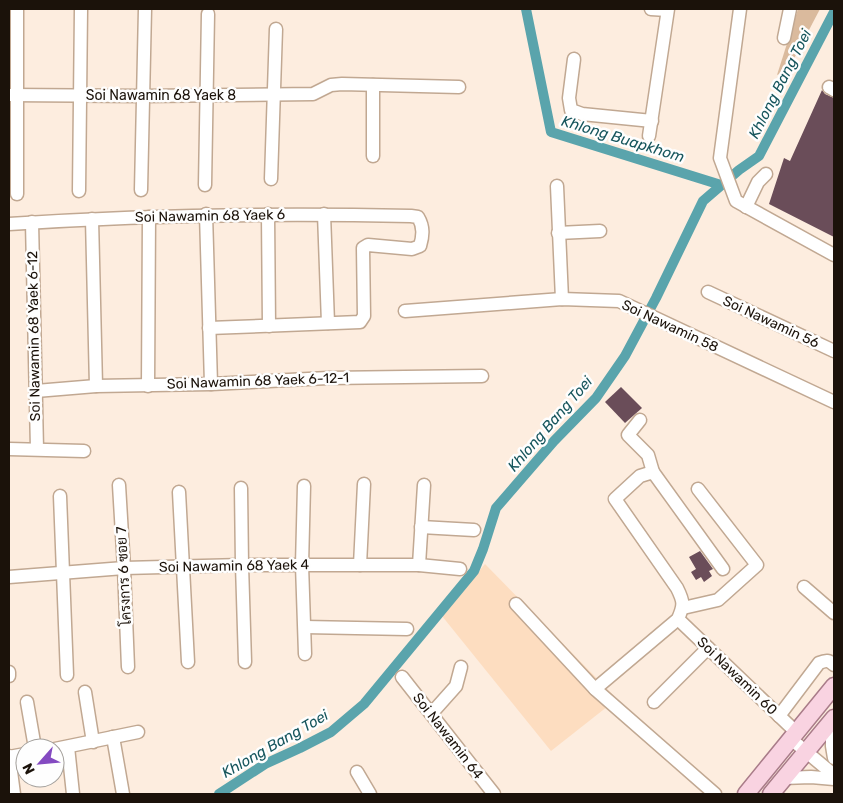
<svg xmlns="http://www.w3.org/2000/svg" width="843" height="803" font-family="Rubik,Sarabun,sans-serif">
<rect width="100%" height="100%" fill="#fdeddf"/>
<path fill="#fdddc0" d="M 485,564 L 617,699 L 551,751 L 442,616 Z"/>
<path fill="#daba9d" d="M 798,9 L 820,9 L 788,70 L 777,75 Z"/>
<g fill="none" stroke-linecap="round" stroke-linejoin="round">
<g stroke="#5aa4ac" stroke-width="10">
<path d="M 526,9 L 551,132 L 721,185"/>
<path d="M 219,794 L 265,764 L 300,748 L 331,732 L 364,704 L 474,571 L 483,549 L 496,508 L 554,441 L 596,398 L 625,356 L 656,298 L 703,201 L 739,170 L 759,156 L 834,12"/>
</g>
</g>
<g fill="#6a4d59">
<path d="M 822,90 L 825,94 L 834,98 L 834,237 L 769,204 L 784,158 L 790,161 Z"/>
<path d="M 621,387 L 642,408 L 625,423 L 605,402 Z"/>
<path d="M 700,551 L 713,569 L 709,571 L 712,576 L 704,582 L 701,577 L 696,580 L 691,572 L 696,569 L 689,557 Z"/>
</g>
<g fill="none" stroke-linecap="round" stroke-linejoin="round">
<defs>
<g id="minor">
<path d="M 17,9 L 17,194"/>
<path d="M 651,9 L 667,10"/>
<path d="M 740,9 L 720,158 L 736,201 L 834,255"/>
<path d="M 784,38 L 790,9"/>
<path d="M 574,59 L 569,98 L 571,110 L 582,114 L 652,121"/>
<path d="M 373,85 L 373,156"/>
<path d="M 829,87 L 834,90"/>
<path d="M 9,95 L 143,96 L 313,94 L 331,85 L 342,84 L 459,87"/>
<path d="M 649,136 L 668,9"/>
<path d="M 271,179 L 276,29"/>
<path d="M 205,185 L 208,14"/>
<path d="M 557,186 L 562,299"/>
<path d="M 141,190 L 145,9"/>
<path d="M 79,191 L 81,9"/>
<path d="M 746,207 L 758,182 L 766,174"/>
<path d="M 206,214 L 211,384"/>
<path d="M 268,214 L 269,326"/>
<path d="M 324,214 L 328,323"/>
<path d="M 92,219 L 96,386"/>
<path d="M 32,222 L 37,449"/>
<path d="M 9,224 C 143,215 276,213 411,216 L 418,217 C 424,227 423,236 420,246 L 412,249 L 368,245 L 363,248 L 364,316 L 360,322 L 209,328"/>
<path d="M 558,233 L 600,231"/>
<path d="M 708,292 L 834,351"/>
<path d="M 405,311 L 562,299 L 619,301 L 834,402"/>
<path d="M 148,386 L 149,217"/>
<path d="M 36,391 L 96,386 L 211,384 L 328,378 L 482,376"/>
<path d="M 640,420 L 628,435 L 648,455 L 653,472"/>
<path d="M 9,449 L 84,451"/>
<path d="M 119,485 L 124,568 L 128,667"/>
<path d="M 304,486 L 302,565 L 305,654"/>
<path d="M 241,488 L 242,565 L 245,662"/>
<path d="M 179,492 L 188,662"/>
<path d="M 60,496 L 67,675"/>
<path d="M 421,527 L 474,530"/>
<path d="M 360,565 L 364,484"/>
<path d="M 419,565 L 424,485"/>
<path d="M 9,577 L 124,568 L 242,565 L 419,565 L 460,569"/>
<path d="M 804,587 L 834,613"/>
<path d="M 516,604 L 595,689 L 715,794"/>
<path d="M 683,608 L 718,600 L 757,565 L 698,489"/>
<path d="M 678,619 L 796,732"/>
<path d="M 305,627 L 407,629"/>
<path d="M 9,672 L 9,676"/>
<path d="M 402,677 L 494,794"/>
<path d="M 595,689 L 678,619 C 684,605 684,602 677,588 L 615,499 L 640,476 L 653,472 L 723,569"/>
<path d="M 85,692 L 93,742"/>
<path d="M 27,702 L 35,748"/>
<path d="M 654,702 L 708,648"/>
<path d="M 431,714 L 456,686 L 461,667"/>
<path d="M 779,716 L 819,663 C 826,660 829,660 834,665"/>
<path d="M 832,721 L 832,746 L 834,758"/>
<path d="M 113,737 L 123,794"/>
<path d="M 791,739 L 834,775"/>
<path d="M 68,747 L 73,794"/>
<path d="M 55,749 L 138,732"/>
<path d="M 9,756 L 14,794"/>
<path d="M 9,757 L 25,754"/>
<path d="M 357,772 L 370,794"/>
<path d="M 783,778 L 811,777 L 834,779"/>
</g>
<g id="major">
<path d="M 746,794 L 834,686"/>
<path d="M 771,794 L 834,718"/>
</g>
</defs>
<use href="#minor" stroke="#c1a892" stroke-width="15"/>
<use href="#major" stroke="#a97c89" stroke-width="19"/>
<use href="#minor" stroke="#fff" stroke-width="12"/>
<use href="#major" stroke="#f9d3e1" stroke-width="16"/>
</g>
<g text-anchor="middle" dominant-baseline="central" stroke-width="5" stroke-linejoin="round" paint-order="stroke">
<g font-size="14" fill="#1b120a" stroke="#fefefe">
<text x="161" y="95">Soi Nawamin 68 Yaek 8</text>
<text transform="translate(210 216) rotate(-1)">Soi Nawamin 68 Yaek 6</text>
<text transform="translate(771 322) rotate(25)">Soi Nawamin 56</text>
<text transform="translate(670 326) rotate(25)">Soi Nawamin 58</text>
<text transform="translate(34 336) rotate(-91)">Soi Nawamin 68 Yaek 6-12</text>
<text transform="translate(258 381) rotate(-2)">Soi Nawamin 68 Yaek 6-12-1</text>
<text transform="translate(234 566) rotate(-1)">Soi Nawamin 68 Yaek 4</text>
<text transform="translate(124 576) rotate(-93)">โครงการ 6 ซอย 7</text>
<text transform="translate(737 676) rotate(44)">Soi Nawamin 60</text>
<text transform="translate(448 736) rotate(52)">Soi Nawamin 64</text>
</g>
<g font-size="15" font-style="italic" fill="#17565d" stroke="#fefefe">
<text transform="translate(780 84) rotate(-63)">Khlong Bang Toei</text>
<text transform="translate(623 139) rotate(17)">Khlong Buapkhom</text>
<text transform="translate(550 424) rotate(-49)">Khlong Bang Toei</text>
<text transform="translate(275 744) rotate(-30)">Khlong Bang Toei</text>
</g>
</g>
<rect width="843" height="803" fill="none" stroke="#1b120a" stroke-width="20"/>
<g transform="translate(40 763) rotate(243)"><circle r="24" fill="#fefefe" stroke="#a3a09c"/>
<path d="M0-4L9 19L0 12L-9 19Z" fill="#844ac1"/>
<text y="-8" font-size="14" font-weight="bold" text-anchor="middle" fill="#1b120a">N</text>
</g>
</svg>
